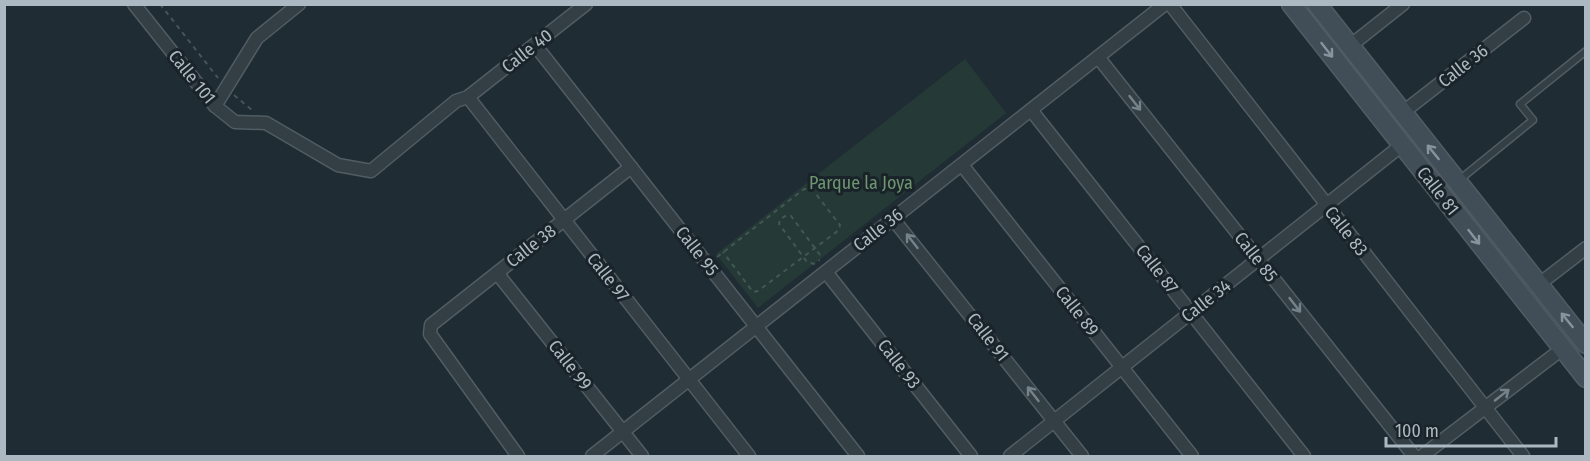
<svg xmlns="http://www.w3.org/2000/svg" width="1590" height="461" font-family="'Fira Sans Condensed',sans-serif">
<rect width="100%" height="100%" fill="#202c34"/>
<path fill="#253a36" d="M 965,59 L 1006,113 L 758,308 L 716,254 Z"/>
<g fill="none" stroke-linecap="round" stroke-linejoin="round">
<defs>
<path id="service" d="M 1458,181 L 1533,120 L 1520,104 L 1586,51"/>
<g id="minor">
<path d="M 134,4 L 215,106 L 235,122 L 266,123 L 338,165 L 371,171 L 456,101 L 468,97 L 586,4"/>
<path d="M 1170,4 L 1523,456"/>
<path d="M 535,45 L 858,456"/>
<path d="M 1350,46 L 1403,4"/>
<path d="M 1098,57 L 1414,456"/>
<path d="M 468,97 L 749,456"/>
<path d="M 215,106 L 257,38 L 299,4"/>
<path d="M 1031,110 L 1304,456"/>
<path d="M 1402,113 L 1524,18"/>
<path d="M 962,165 L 1192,456"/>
<path d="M 893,219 L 1082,456"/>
<path d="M 826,272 L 971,456"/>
<path d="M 497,273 L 642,456"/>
<path d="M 1538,285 L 1586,248"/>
<path d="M 518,456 L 430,334 L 431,325 L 631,167"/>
<path d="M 592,456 L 1165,4"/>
<path d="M 1010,456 L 1402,145"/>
<path d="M 1422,456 L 1562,349"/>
</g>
<g id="secondary">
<path d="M 1291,4 L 1586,378"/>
<path d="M 1317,4 L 1586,344"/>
</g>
</defs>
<use href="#service" stroke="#515c63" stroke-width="9"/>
<use href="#minor" stroke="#515c63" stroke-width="15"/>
<use href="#secondary" stroke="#515c63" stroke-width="21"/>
<g stroke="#435755" stroke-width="2" stroke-dasharray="4.5 4.5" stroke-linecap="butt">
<path d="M 160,4 L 218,78"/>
<path d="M 234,95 L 253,111"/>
<path d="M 717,257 L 804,189 L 812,189 L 840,225 L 839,230 L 758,291 L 753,292 L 723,252"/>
<path d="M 815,264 L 807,262 L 779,224 L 780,219 L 787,215 L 791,216 L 820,255 L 819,261"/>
</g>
<use href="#service" stroke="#333e45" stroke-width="6"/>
<use href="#minor" stroke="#333e45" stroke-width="12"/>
<use href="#secondary" stroke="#414e58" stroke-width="18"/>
</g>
<defs><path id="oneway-shaft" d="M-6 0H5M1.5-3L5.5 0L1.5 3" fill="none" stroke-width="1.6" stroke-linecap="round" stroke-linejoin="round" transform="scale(1.5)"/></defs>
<g stroke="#87949d">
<use href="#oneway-shaft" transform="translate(1327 50) rotate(52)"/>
<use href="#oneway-shaft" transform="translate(1433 152) rotate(-129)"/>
<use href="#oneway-shaft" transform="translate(1474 237) rotate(52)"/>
<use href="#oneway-shaft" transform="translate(1567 320) rotate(-129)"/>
</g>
<g stroke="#76828a">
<use href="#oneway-shaft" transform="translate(1135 103) rotate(52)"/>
<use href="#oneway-shaft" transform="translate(912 241) rotate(-128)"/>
<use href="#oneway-shaft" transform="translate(1295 305) rotate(52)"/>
<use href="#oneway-shaft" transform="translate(1033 394) rotate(-128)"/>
<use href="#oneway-shaft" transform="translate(1502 395) rotate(-38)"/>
</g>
<g text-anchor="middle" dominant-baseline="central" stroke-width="6" stroke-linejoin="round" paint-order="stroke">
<g font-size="18" fill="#adb9c2" stroke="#192329">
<text transform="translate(527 51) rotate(-38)">Calle 40</text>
<text transform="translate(1463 66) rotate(-38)">Calle 36</text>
<text transform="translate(192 77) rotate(51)">Calle 101</text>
<text transform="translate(1438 191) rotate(52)">Calle 81</text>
<text transform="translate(878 230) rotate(-38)">Calle 36</text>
<text transform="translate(1346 231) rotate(52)">Calle 83</text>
<text transform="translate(531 246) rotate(-38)">Calle 38</text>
<text transform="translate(697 251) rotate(52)">Calle 95</text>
<text transform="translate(1256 257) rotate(52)">Calle 85</text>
<text transform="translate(1157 269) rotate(52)">Calle 87</text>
<text transform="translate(608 277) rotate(52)">Calle 97</text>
<text transform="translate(1206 301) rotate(-38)">Calle 34</text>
<text transform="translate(1077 311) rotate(52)">Calle 89</text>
<text transform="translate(988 337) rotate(52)">Calle 91</text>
<text transform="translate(899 364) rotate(52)">Calle 93</text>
<text transform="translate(570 365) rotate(52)">Calle 99</text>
</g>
<g font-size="18" fill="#6e9670" stroke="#192329">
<text x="861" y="183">Parque la Joya</text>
</g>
</g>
<rect width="1590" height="461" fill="none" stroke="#adb9c2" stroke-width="12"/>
<path d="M1386 437v9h170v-9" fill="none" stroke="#adb9c2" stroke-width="3"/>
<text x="1395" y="437" font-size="18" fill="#adb9c2" stroke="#192329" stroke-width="4.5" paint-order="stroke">100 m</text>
</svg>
